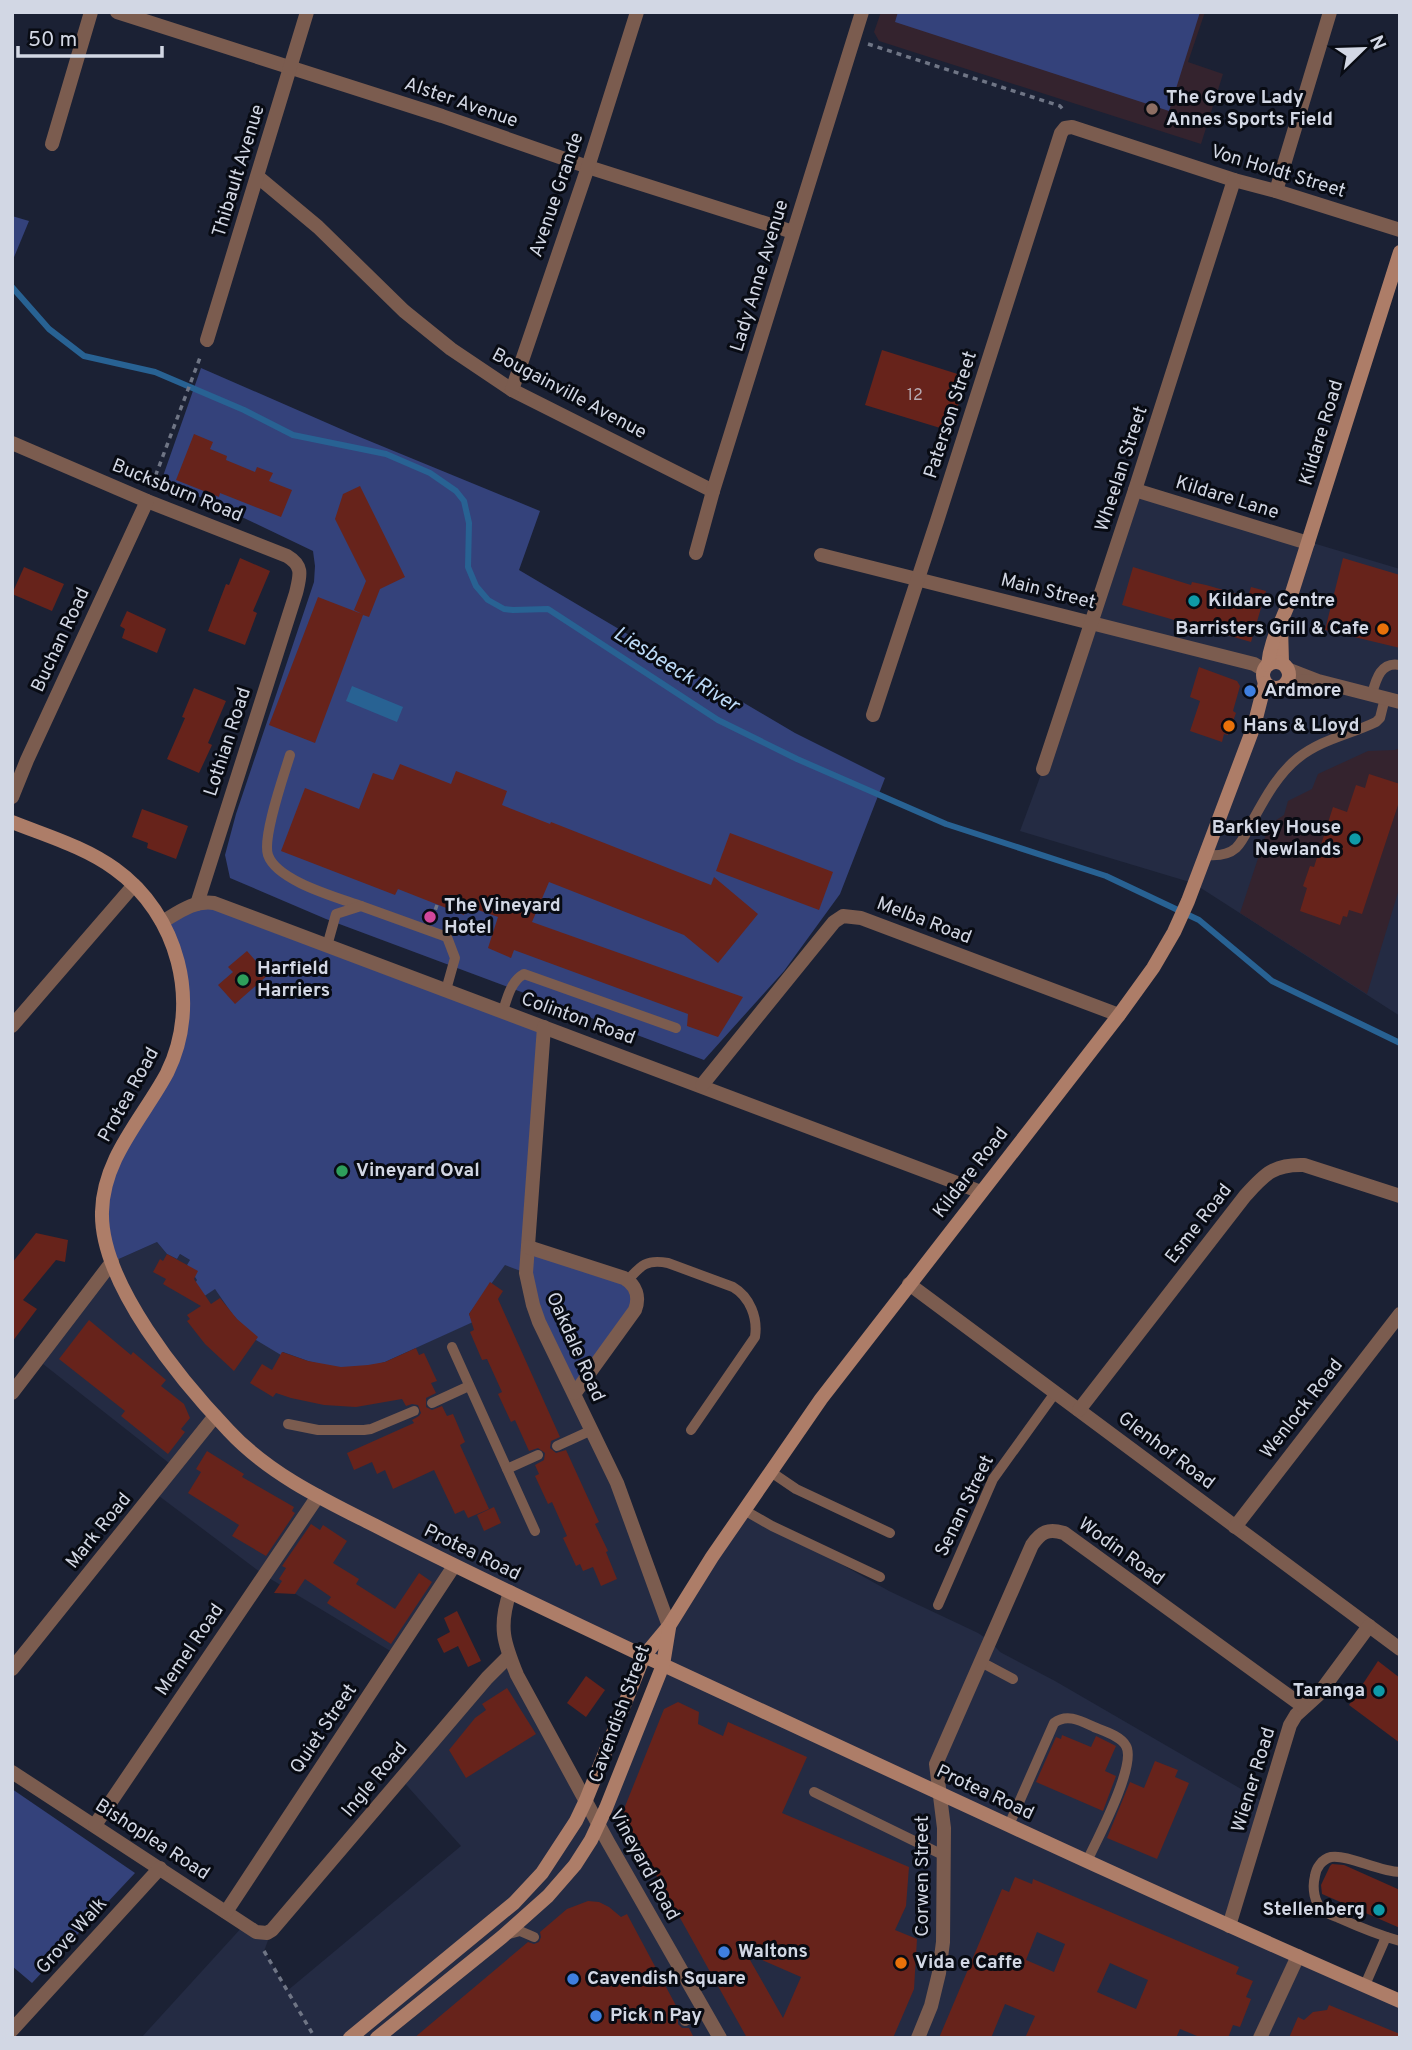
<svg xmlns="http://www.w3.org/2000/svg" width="1412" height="2050" font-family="Overpass,sans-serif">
<rect width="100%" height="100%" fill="#1b2134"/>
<g fill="#242b43">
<path d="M 1135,490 L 1400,569 L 1400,1016 L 1193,883 L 1020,831 L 1043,769 Z"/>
<path d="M 157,1242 L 167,1254 L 177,1259 L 180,1254 L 190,1260 L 215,1289 L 281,1354 L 283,1352 L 385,1362 L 472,1322 L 469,1314 L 505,1264 L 526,1273 L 669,1626 L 744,1510 L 889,1591 L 978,1633 L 990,1641 L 1000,1652 L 1055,1681 L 1267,1804 L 1229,1926 L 1400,2001 L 1400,2038 L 141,2038 L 244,1925 L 272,1930 L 264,1951 L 287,1991 L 461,1846 L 401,1779 L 509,1656 L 598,1822 L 663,1665 L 455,1567 L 397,1655 L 264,1575 L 155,1493 L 174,1467 L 38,1360 L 112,1262 Z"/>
</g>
<g fill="#34232e">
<path d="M 881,12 L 1205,12 L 1188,62 L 1223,74 L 1201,144 L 879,41 L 874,32 Z"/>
<path d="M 1400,748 L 1400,886 L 1367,994 L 1240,913 L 1269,825 L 1284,815 L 1288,801 L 1312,789 L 1318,774 L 1368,751 L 1395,750 Z"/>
</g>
<g fill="#34427b">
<path d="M 898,12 L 1200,12 L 1169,111 L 895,22 Z"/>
<path d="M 12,216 L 29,221 L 12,262 Z"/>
<path d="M 201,368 L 350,433 L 540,511 L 519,570 L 795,733 L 885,778 L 840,894 L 784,971 L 704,1060 L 326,919 L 230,878 L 225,855 L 236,814 L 314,582 L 315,566 L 313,551 L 162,479 Z"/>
<path d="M 205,902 L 544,1027 L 528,1247 L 626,1279 L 638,1296 L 575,1393 L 526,1273 L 505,1265 L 469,1314 L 473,1322 L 385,1362 L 350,1372 L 308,1361 L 283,1352 L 281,1355 L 256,1340 L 233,1315 L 215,1289 L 203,1297 L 191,1290 L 197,1280 L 187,1265 L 190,1260 L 180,1254 L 177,1259 L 167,1254 L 157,1242 L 112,1262 L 105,1188 L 166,1074 L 183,1011 L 162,922 Z"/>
<path d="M 12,1789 L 135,1873 L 32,1983 L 12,1966 Z"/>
</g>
<path fill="#286293" d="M 352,686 L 403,707 L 397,722 L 346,701 Z"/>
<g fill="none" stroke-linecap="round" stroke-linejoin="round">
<path stroke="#286293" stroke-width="6" d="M 12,287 L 49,329 L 84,356 L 155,372 L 244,410 L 293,435 L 386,454 L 430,473 L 456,491 L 464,501 L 469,523 L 468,567 L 476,586 L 488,600 L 504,609 L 513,610 L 548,609 L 718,720 L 797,759 L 946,824 L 1106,876 L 1199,920 L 1272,981 L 1400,1043"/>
</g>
<g fill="#67231b" fill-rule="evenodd">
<path d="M 882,350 L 967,377 L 950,431 L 865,405 Z"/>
<path d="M 194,434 L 213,442 L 210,449 L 227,456 L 226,460 L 255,472 L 257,467 L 273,473 L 269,481 L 292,490 L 281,517 L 220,493 L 219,497 L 176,480 Z"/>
<path d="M 360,486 L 405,577 L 380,589 L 369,617 L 363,615 L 315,743 L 269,725 L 318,597 L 362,614 L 354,610 L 366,581 L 335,519 L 343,494 Z"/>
<path d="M 240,558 L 270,571 L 253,611 L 257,613 L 245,645 L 208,631 L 226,584 L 229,585 Z"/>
<path d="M 1343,558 L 1400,575 L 1400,648 L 1325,630 Z"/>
<path d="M 24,567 L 64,584 L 52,611 L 12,594 Z"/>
<path d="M 1133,567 L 1191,585 L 1192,582 L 1206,585 L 1248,597 L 1251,587 L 1266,591 L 1251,642 L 1122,605 Z"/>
<path d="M 127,611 L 166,629 L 157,653 L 122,638 L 125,629 L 120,626 Z"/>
<path d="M 1199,667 L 1237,681 L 1240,686 L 1233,711 L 1236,713 L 1228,735 L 1224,734 L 1222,742 L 1190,731 L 1200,701 L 1190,697 Z"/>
<path d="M 194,688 L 226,701 L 208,743 L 212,745 L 199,773 L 167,759 L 185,718 L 182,717 Z"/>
<path d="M 400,764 L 451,784 L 456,771 L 507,791 L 502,805 L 550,824 L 551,822 L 711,885 L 714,877 L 758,914 L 718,963 L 684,935 L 549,882 L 532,922 L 743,997 L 718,1037 L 687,1026 L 688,1014 L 514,950 L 511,958 L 488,948 L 498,917 L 467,906 L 464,915 L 398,889 L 395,895 L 281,851 L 305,788 L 359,809 L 373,773 L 393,780 Z"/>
<path d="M 1369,774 L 1400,784 L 1400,799 L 1362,914 L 1349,910 L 1347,917 L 1343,916 L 1340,925 L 1300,911 L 1307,888 L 1303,886 L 1310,866 L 1314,867 L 1333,807 L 1347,812 L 1356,785 L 1365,788 Z"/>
<path d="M 142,809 L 188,826 L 176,859 L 147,848 L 148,843 L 132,837 Z"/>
<path d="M 730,833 L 833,872 L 819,910 L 716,871 Z"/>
<path d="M 247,951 L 268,975 L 235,1004 L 218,985 L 233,972 L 228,967 Z"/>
<path d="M 36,1233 L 68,1240 L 65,1262 L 56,1260 L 23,1300 L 37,1309 L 12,1342 L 12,1263 Z"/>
<path d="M 167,1254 L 198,1271 L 194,1279 L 211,1304 L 220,1298 L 237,1319 L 258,1337 L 234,1371 L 205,1344 L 187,1321 L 190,1319 L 187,1315 L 201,1306 L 163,1284 L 166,1279 L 153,1272 L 160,1259 L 163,1261 Z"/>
<path d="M 490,1282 L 503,1291 L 498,1299 L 560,1437 L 551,1441 L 550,1448 L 556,1453 L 566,1450 L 599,1522 L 595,1524 L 608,1551 L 606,1552 L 617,1579 L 601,1586 L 593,1567 L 583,1571 L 580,1564 L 576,1566 L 563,1538 L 567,1536 L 552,1502 L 548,1504 L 535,1476 L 539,1474 L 535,1465 L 544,1460 L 545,1453 L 538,1448 L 529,1451 L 515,1420 L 511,1422 L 498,1394 L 502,1392 L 487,1359 L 482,1360 L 470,1332 L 474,1330 L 469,1314 Z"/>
<path d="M 89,1320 L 131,1355 L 133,1352 L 166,1380 L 161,1386 L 184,1404 L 190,1418 L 181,1429 L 185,1432 L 168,1454 L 121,1416 L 125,1411 L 59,1359 Z"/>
<path d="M 416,1348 L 419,1355 L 424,1353 L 437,1381 L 431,1383 L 436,1393 L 426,1398 L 426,1407 L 432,1410 L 442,1406 L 447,1416 L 453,1414 L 465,1442 L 460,1445 L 489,1509 L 468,1518 L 464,1510 L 455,1514 L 434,1470 L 393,1489 L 385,1470 L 377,1474 L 372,1462 L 354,1470 L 347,1453 L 414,1423 L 412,1420 L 419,1416 L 421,1413 L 418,1405 L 412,1404 L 406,1406 L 402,1399 L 356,1407 L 324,1405 L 291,1398 L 276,1393 L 273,1397 L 250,1383 L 262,1364 L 272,1370 L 282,1352 L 308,1361 L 341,1367 L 368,1365 L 385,1362 Z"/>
<path d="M 207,1451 L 244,1474 L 242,1477 L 294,1507 L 292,1511 L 295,1513 L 266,1556 L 232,1536 L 239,1525 L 188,1493 L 201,1472 L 196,1469 Z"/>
<path d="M 494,1507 L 501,1523 L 484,1531 L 477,1515 Z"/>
<path d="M 311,1524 L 320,1530 L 323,1525 L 347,1541 L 333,1563 L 359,1579 L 356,1584 L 395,1609 L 419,1573 L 432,1582 L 391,1644 L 327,1603 L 331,1597 L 305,1579 L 295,1594 L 274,1593 L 282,1581 L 279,1579 L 286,1568 L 282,1566 Z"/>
<path d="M 457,1611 L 481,1661 L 468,1667 L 458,1646 L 444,1653 L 437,1639 L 450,1632 L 444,1618 Z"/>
<path d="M 1378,1661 L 1400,1678 L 1400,1743 L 1349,1705 Z"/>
<path d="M 586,1676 L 605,1690 L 586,1717 L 567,1703 Z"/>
<path d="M 507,1688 L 536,1734 L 466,1778 L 449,1750 L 475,1718 L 486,1710 L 482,1704 Z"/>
<path d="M 678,1702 L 699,1712 L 698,1724 L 723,1736 L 728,1722 L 807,1757 L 782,1813 L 909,1867 L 906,1906 L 895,1930 L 917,1939 L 914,1989 L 893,2038 L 747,2038 L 622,1814 L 664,1709 ZM 746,1953 L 801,1977 L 783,2018 Z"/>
<path d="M 1062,1735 L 1091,1747 L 1096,1736 L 1116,1746 L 1105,1771 L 1116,1776 L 1103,1811 L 1036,1782 L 1056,1737 L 1061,1739 Z"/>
<path d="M 1155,1761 L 1178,1770 L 1175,1777 L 1189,1783 L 1157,1859 L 1107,1838 L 1130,1782 L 1144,1788 Z"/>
<path d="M 1332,1864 L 1344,1865 L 1400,1890 L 1400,1928 L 1322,1894 L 1321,1885 L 1330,1866 Z"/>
<path d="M 1015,1877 L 1032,1884 L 1033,1879 L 1239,1967 L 1236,1974 L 1253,1981 L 1246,1997 L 1251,1999 L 1240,2027 L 1233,2025 L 1228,2038 L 1202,2038 L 1180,2029 L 1176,2038 L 1025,2038 L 1035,2016 L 1005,2004 L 991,2038 L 939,2038 L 1002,1889 L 1009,1892 ZM 1037,1932 L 1065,1944 L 1054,1972 L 1026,1960 ZM 1110,1963 L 1148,1980 L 1136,2009 L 1097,1992 Z"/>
<path d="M 588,1901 L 599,1902 L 609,1907 L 621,1917 L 627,1914 L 681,2015 L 678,2018 L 678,2024 L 682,2028 L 689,2028 L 694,2038 L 414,2038 L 528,1942 L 534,1944 L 539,1942 L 541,1937 L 540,1932 L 567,1909 Z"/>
<path d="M 1329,2005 L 1400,2034 L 1400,2038 L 1289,2038 L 1298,2017 L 1304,2020 L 1313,2012 L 1327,2010 Z"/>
</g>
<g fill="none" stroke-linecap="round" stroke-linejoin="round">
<g stroke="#6f7585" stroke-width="3.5" stroke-dasharray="5 5" stroke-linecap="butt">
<path d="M 868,44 L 1060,106 L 1065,112"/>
<path d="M 152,485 L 201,355"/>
<path d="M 432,919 L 437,905"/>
<path d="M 264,1951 L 315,2038"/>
</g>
<g stroke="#7b5c4f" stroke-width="10">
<path d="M 1372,694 C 1376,679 1381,661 1400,665"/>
<path d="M 290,755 C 284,775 262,837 268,855 C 277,881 336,897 361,906"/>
<path d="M 1206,855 C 1216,856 1228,855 1236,848 C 1244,840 1248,829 1253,820 C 1265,798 1278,774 1298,758 C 1322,739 1349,735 1376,722 L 1380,718 L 1385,698"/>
<path d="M 327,946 L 336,914 L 361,906 L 447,937 L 455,958 L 446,990"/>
<path d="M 503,1011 C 507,998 511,981 524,974 L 676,1028"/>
<path d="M 628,1280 C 641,1265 647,1259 668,1263 L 733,1287 C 750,1297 758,1318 755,1337 L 691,1430"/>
<path d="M 452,1347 L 535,1531"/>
<path d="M 432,1403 L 469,1386"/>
<path d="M 288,1424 L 318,1430 L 364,1430 L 371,1429 L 414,1411"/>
<path d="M 557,1446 L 592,1430"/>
<path d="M 507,1469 L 538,1455"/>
<path d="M 771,1472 L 796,1489 L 890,1533"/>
<path d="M 744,1510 L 772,1526 L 880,1577"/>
<path d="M 938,1605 L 993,1479 L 1055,1393"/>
<path d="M 981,1662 L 1013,1679"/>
<path d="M 814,1792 L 945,1856"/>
<path d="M 1009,1825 L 1054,1723 C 1067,1713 1081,1721 1094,1727 C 1104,1731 1121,1736 1126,1746 C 1137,1765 1097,1840 1087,1861"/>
<path d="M 1400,1872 C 1379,1872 1348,1854 1331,1857 C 1322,1859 1316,1868 1315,1876 C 1312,1888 1314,1904 1324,1911 C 1328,1914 1334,1916 1339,1918 C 1359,1927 1378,1935 1400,1941"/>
<path d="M 509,1934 L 520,1931 L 534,1937"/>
<path d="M 1365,1985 L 1386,1937"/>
<path d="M 685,2021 L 705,2010"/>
</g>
<g stroke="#7b5c4f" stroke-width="14">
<path d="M 117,12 L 442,116 L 588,167 L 793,232"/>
<path d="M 52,144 L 91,12"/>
<path d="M 258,177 L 318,227 L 404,311 L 451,349 L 512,390 L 713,491"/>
<path d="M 1276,191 L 1330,12"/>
<path d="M 207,340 L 307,12"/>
<path d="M 512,390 L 588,167 L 637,12"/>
<path d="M 12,443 L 147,501 L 287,556 C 304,566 300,576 296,593 L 197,904"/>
<path d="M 1135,490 L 1308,543"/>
<path d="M 696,553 L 713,491 L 862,12"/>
<path d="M 821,555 L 1254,664 L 1264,670"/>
<path d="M 1287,669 L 1318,681 L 1400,702"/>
<path d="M 1286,683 L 1313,681"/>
<path d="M 873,715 L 937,521 L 1061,133 L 1065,128 L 1072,127 L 1234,180 L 1276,191 L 1400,230"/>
<path d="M 1043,769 L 1135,490 L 1234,180"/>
<path d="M 12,797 L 27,760 L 147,501"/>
<path d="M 162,922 C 179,912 194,900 214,903 L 981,1192"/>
<path d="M 12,1026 L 134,885"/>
<path d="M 544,1027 L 526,1273 L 533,1305 L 539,1322 L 617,1483 L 669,1626"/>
<path d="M 702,1085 L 834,922 L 843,916 L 861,918 L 1119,1015"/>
<path d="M 528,1247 L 624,1278 C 636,1285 640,1297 635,1310 L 575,1393"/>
<path d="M 909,1284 L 1400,1649"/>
<path d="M 12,1393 L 112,1262"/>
<path d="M 1079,1410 L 1245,1196 C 1264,1175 1273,1164 1304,1165 L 1400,1196"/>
<path d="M 1235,1527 L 1400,1314"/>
<path d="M 510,1592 C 498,1627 504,1643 517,1675 L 608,1842 L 720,2038"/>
<path d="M 12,1669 L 215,1416"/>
<path d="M 12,1772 L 256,1932 L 267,1933 L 272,1930 L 487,1678 L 509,1656"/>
<path d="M 95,1825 L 318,1496"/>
<path d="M 226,1912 L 454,1566"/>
<path d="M 1229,1926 L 1290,1725 L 1296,1715 L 1318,1695 L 1369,1626"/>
<path d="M 12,2030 L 160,1868"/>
<path d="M 918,2038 L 931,2006 L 939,1973 L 943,1942 L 944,1828 L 936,1764 L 1032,1545 C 1041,1532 1048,1528 1064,1533 L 1304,1707"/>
<path d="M 1260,2038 L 1298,1956"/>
</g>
<g stroke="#ad7d68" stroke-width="14">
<path d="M 1281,626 L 1282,663"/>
<circle cx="1276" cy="675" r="13"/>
<path d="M 1268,665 C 1270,641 1281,624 1289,602 L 1400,252"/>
<path d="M 12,822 C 47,836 85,847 115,869 C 178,914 202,1003 167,1073 C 143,1118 103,1158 102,1212 C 100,1283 182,1382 229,1431 C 269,1474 324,1500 376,1526 C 465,1572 556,1614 646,1657 C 897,1773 1146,1891 1400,2001"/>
<path d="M 350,2038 L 514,1903 L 542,1873 L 576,1821 L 586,1800 L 644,1656 L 669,1626 L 712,1557 L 821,1399 L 1119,1015 L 1153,968 L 1174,932 L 1188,901 L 1254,726 L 1265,683"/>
<path d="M 377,2038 L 502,1937 L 548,1896 L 575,1865 L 591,1840 L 606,1808 L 663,1665 L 669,1628"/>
</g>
</g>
<circle fill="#8d6e63" stroke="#080b13" stroke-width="2.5" cx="1152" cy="109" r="7"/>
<g fill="#0f9aa8" stroke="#080b13" stroke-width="2.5">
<circle cx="1194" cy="601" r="7"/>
<circle cx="1355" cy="839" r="7"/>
<circle cx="1379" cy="1691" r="7"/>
<circle cx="1379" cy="1910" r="7"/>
</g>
<g fill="#e8710a" stroke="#080b13" stroke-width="2.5">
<circle cx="1383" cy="629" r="7"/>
<circle cx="1229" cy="726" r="7"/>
<circle cx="901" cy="1963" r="7"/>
</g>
<g fill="#3f7fe0" stroke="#080b13" stroke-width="2.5">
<circle cx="1250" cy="691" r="7"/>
<circle cx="724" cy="1952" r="7"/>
<circle cx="573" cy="1979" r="7"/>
<circle cx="596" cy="2016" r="7"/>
</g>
<circle fill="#d1479c" stroke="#080b13" stroke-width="2.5" cx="430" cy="917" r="7"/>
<g fill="#2e9e5b" stroke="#080b13" stroke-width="2.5">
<circle cx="243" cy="980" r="7"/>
<circle cx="342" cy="1171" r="7"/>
</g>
<g text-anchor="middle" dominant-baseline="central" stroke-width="6" stroke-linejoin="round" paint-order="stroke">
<g font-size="16" fill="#b7aab2">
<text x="915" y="396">12</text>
</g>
<g font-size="19" font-weight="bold" fill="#d2d7e4" stroke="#080b13" text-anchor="start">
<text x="1166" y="98">The Grove Lady<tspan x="1166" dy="22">Annes Sports Field</tspan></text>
<text x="1208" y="601">Kildare Centre</text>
<text x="1369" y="629" text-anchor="end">Barristers Grill &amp; Cafe</text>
<text x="1264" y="691">Ardmore</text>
<text x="1243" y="726">Hans &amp; Lloyd</text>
<text x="1341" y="828" text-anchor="end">Barkley House<tspan x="1341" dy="22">Newlands</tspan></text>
<text x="444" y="906">The Vineyard<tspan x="444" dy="22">Hotel</tspan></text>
<text x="257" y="969">Harfield<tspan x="257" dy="22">Harriers</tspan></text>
<text x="356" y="1171">Vineyard Oval</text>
<text x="1365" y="1691" text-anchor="end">Taranga</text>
<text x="1365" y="1910" text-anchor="end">Stellenberg</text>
<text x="738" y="1952">Waltons</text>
<text x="915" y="1963">Vida e Caffe</text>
<text x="587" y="1979">Cavendish Square</text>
<text x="610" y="2016">Pick n Pay</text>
</g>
<g font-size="19" fill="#d2d7e4" stroke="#080b13">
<text transform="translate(461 103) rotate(19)">Alster Avenue</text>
<text transform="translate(239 171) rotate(-73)">Thibault Avenue</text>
<text transform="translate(1278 172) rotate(17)">Von Holdt Street</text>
<text transform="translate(557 195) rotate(-71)">Avenue Grande</text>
<text transform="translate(760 276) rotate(-73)">Lady Anne Avenue</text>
<text transform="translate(569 394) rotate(28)">Bougainville Avenue</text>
<text transform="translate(951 415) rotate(-72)">Paterson Street</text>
<text transform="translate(1322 433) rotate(-73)">Kildare Road</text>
<text transform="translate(1122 469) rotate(-72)">Wheelan Street</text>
<text transform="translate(177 491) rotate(22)">Bucksburn Road</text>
<text transform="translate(1227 498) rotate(17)">Kildare Lane</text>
<text transform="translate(1048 592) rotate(14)">Main Street</text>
<text transform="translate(61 640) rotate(-65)">Buchan Road</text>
<text transform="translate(228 742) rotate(-72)">Lothian Road</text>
<text transform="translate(924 921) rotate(21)">Melba Road</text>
<text transform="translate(578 1019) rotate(20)">Colinton Road</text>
<text transform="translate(129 1095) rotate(-61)">Protea Road</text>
<text transform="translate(971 1173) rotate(-52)">Kildare Road</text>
<text transform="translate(1199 1224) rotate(-52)">Esme Road</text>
<text transform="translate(575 1347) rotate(66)">Oakdale Road</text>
<text transform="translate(1302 1409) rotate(-52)">Wenlock Road</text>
<text transform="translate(1166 1451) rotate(37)">Glenhof Road</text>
<text transform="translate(965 1506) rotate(-64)">Senan Street</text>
<text transform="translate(99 1531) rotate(-51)">Mark Road</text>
<text transform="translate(1121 1552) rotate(36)">Wodin Road</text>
<text transform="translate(472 1553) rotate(26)">Protea Road</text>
<text transform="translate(190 1650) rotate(-56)">Memel Road</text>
<text transform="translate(620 1714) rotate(-70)">Cavendish Street</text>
<text transform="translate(324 1729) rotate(-56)">Quiet Street</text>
<text transform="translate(375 1780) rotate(-50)">Ingle Road</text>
<text transform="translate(1254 1780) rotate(-73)">Wiener Road</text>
<text transform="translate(985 1793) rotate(25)">Protea Road</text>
<text transform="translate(152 1840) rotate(33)">Bishoplea Road</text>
<text transform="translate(644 1865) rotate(61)">Vineyard Road</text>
<text transform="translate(923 1876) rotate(-90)">Corwen Street</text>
<text transform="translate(72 1936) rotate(-48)">Grove Walk</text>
</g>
<g font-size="21" font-style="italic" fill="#bcdaf7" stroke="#080b13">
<text transform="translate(676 670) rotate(32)">Liesbeeck River</text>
</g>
</g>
<rect width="1412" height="2050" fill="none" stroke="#d2d7e4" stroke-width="28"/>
<g transform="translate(1363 49) rotate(67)" stroke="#080b13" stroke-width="5" paint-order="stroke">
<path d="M0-5L12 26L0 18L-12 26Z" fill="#d2d7e4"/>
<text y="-10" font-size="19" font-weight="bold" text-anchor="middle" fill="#d2d7e4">N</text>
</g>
<path d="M18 46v10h144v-10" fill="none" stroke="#d2d7e4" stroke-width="3.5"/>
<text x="28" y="46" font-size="21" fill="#d2d7e4" stroke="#080b13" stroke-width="5" paint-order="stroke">50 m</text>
</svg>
